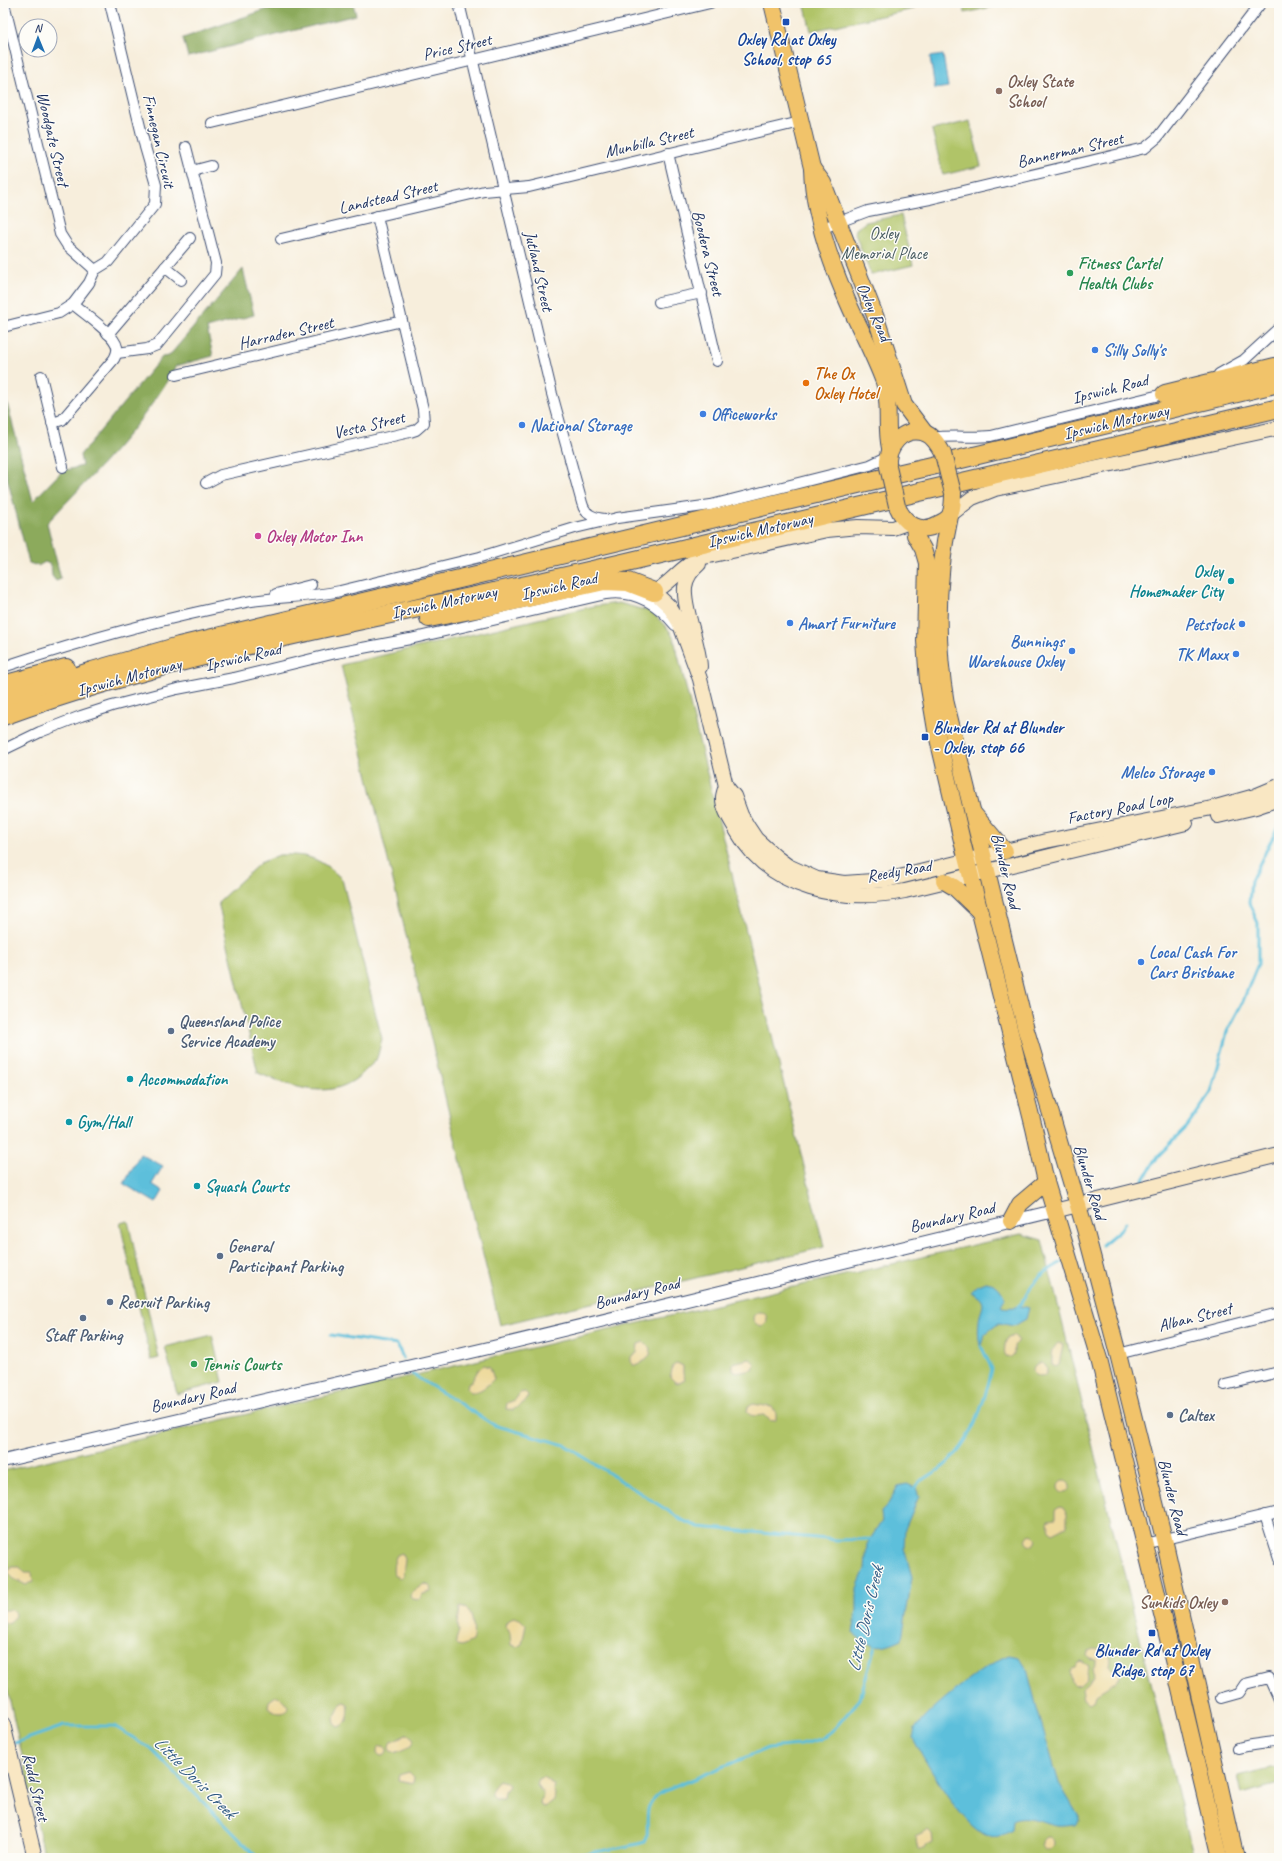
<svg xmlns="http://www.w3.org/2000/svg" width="1282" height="1861" font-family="Caveat,sans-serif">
<rect width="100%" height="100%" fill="#fdfcf7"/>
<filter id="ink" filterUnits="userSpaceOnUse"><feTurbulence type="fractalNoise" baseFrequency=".025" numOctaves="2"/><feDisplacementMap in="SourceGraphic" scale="8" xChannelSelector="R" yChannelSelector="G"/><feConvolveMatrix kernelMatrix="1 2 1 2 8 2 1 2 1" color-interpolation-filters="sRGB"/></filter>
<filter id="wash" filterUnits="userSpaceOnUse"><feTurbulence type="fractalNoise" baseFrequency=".012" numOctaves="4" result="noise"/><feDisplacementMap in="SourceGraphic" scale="16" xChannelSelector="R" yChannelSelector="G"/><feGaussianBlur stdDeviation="0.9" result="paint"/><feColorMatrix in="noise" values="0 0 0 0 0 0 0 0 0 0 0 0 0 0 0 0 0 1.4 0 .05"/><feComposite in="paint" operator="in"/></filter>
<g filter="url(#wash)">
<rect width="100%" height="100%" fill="#f7eedc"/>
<g fill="#b0c468" stroke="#667a63">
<path d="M 804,3 L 912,3 L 914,9 L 811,31 Z"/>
<path d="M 963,3 L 1010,3 L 965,13 Z"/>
<path d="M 970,121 L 981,166 L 943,175 L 932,130 Z"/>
<path d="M 901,215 L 913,265 L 871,275 L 855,234 L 856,229 L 866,222 Z"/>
<path d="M 619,603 L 652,612 L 669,630 L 674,639 L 824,1247 L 500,1325 L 341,665 L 594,606 Z"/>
<path d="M 279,855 C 310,854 319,858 342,879 L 382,1039 C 380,1045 379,1054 376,1060 C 373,1064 368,1067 365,1071 C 334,1103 294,1088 258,1073 L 218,902 L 260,863 Z"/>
<path d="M 128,1221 L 159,1358 L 151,1360 L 120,1223 Z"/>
<path d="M 1021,1234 L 1042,1240 L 1194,1858 L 45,1858 L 3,1670 L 3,1471 Z"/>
<path d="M 212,1335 L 223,1382 L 177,1394 L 165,1347 Z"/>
<path d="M 1279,1766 L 1279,1784 L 1241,1794 L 1237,1776 Z"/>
</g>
<g fill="#8caa5c" stroke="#546c5d">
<path d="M 285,3 L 353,3 L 356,15 L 188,57 L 183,38 Z"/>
<path d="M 243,269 L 254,315 L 207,328 L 213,356 L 176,366 C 143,426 93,474 47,523 L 61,579 L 56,581 L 52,576 L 51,565 L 45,562 L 38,566 L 29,563 L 3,462 L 3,388 L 33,501 L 62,471 L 82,466 L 80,455 L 162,357 L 169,356 Z"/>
</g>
<g fill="#eeda9e" stroke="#84847e">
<circle cx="760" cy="1319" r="7"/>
<path d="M 1014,1335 L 1018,1340 L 1014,1346 L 1014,1355 L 1011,1358 L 1006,1357 C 1003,1353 1005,1341 1008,1337 Z"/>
<path d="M 644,1342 L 651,1348 L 650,1355 L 639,1365 L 633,1365 L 631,1361 L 631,1357 L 637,1353 L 638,1344 Z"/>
<path d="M 1058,1343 L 1063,1344 L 1059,1365 L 1056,1367 L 1052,1365 C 1052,1357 1051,1349 1058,1343 Z"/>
<path d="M 750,1359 L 755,1364 L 753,1370 L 737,1373 L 733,1371 L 733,1363 Z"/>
<path d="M 677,1363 L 683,1366 L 683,1373 L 685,1379 L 680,1383 L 675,1382 L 670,1377 L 673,1366 Z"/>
<circle cx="1040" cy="1370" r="7"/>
<path d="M 484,1365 L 490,1367 L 494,1379 C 488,1385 480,1393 471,1392 L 467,1389 L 468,1384 C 476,1379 475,1370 484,1365 Z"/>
<path d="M 525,1392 L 528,1395 L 526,1401 L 513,1410 L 506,1409 L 507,1403 L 515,1400 L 520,1393 Z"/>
<path d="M 753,1404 L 772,1407 L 776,1413 L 776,1420 L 770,1421 L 765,1415 C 759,1415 751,1418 747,1412 L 748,1407 Z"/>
<circle cx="1064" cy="1487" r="6"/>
<path d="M 1060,1507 L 1063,1508 L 1067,1514 L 1067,1526 L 1053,1533 L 1049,1530 L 1047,1523 L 1048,1520 L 1055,1519 L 1055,1510 Z"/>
<circle cx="1031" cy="1540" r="5.5"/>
<path d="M 402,1553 L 405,1559 L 403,1576 L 400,1578 L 394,1575 C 392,1569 394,1560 397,1555 Z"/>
<path d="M 11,1567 L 20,1567 L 25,1573 L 32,1573 L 33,1581 L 26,1585 L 14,1579 L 8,1573 Z"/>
<path d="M 424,1584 L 430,1586 L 431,1592 L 423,1594 L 419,1600 L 413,1599 L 411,1597 L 412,1592 Z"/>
<path d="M 460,1607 C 462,1608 466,1608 468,1610 C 473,1614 475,1636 472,1641 L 462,1646 L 457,1645 L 456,1640 L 459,1631 L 458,1626 Z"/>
<path d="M 3,1610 L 11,1610 L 15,1614 C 14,1620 9,1624 3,1623 Z"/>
<path d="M 513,1617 L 520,1619 L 526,1625 L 522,1644 L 517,1647 L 511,1645 L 510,1633 L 505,1625 L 507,1621 Z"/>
<path d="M 1093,1649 L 1108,1651 L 1111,1659 L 1110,1666 L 1118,1672 L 1119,1677 L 1115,1682 L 1096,1694 L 1094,1701 L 1089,1703 L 1084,1699 L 1082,1688 L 1088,1683 L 1094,1674 L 1092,1669 L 1096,1664 L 1096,1660 L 1089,1659 L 1087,1655 L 1089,1651 Z"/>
<path d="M 1081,1661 L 1089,1666 L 1086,1673 L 1087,1678 L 1080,1685 L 1075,1686 L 1072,1683 L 1070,1671 L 1072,1668 L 1076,1667 L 1078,1663 Z"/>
<path d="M 276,1696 L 280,1697 L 288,1706 L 287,1710 C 281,1716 274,1712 268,1707 L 269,1701 Z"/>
<path d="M 344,1702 L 348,1704 C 350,1713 348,1725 339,1727 L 335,1724 L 334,1718 L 341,1704 Z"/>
<path d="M 408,1734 L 414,1739 L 411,1746 L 395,1753 L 391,1752 L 389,1748 L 390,1743 Z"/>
<circle cx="382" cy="1751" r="5"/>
<path d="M 409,1772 L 414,1777 L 413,1783 L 398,1780 L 399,1775 Z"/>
<path d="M 543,1777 L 554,1785 L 553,1789 L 555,1794 L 554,1800 L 545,1807 L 541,1806 L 540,1802 L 543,1793 L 536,1784 L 538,1779 Z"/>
<path d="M 498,1780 L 506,1782 L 509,1786 L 505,1791 L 504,1799 L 495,1799 L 492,1796 L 492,1790 Z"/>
<path d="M 928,1830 L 932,1834 L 933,1842 L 927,1845 L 925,1849 L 918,1849 L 915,1836 Z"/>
<circle cx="1047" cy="1843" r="6"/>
</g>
<g fill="#5dbfdb" stroke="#3c779c">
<path d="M 943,55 L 948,87 L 935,89 L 930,57 Z"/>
<path d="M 140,1154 L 163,1166 L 152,1184 L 163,1191 L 156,1203 L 124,1184 Z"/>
<path d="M 985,1282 C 997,1283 1000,1288 1005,1298 L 1001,1305 L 1002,1307 C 1012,1309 1019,1304 1029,1308 L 1026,1319 L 1014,1326 L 999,1323 L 985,1334 L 981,1349 C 978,1339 978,1330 979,1321 C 980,1308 991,1302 971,1292 L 978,1285 Z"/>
<path d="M 907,1484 L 916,1488 L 919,1496 L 905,1529 L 904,1548 L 912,1577 L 902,1639 C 880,1649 872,1649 853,1633 L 857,1610 L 857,1588 L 865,1569 L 867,1544 L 882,1521 L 881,1512 L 887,1506 L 898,1486 Z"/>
<path d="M 1009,1655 L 1019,1657 L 1027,1669 L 1038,1712 L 1059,1783 L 1079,1817 L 1079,1821 L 1076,1825 C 1070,1825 1063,1827 1057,1826 C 1044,1824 1026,1814 1013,1821 L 1012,1830 C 1003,1835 997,1839 986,1835 C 963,1828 924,1760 913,1738 C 914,1735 914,1732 915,1729 C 927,1710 988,1662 1009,1655 Z"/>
</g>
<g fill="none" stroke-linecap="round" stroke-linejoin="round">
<g stroke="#5dbfdb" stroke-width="3">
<path d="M 1143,1181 L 1158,1156 L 1187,1127 L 1211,1093 L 1227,1032 L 1243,1001 L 1258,964 L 1258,923 L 1249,903 L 1251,881 L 1279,825"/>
<path d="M 1102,1245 L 1120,1230 L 1125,1223"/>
<path d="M 1018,1306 C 1024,1303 1026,1294 1030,1288 C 1038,1276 1050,1269 1062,1262"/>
<path d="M 331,1335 L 397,1345 L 403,1358"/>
<path d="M 412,1374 L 494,1425 L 565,1445 L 684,1521 L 699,1527 L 837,1540 L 873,1539"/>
<path d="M 913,1490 C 921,1478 933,1475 944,1466 C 972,1443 984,1404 992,1369 L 981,1346"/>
<path d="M 15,1743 L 64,1726 L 114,1726 L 150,1748 L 258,1858"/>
<path d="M 568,1858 C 593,1850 619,1850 645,1842 L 647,1838 C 649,1818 642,1806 660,1793 L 768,1748 L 800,1745 L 821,1739 L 834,1729 L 860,1699 L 876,1642"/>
</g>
</g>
</g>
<g filter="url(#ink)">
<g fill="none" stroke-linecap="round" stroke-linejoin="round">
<defs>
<g id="minor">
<path d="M 4,3 L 60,234 L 67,245 L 95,270"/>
<path d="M 459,3 L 552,394 L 582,503 C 585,515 594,518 605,519"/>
<path d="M 212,123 L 710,3"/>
<path d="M 668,153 L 717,361"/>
<path d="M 192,171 L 211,166"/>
<path d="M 823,228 L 868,211 L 930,199 L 1145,148 L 1157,138 L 1261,3"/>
<path d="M 281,239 L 484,191 L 529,187 L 800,122"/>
<path d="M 165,267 L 181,280"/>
<path d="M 659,302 L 702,293"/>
<path d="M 3,327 L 59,313 L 73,304 L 89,283 L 95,270 L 108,262 L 155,204 L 156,185 L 145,147 L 110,3"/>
<path d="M 108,334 L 190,238"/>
<path d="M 117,353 L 147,349 L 157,345 L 215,274 L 216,263 L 186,147"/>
<path d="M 1219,374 L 1244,360 L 1279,328"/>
<path d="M 176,375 L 402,321"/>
<path d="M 41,376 L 63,467"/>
<path d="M 52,423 L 62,420 L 114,359 C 116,355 118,352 117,347 C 114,333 84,314 73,304"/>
<path d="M 932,438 C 951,435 971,438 991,436 L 1168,393"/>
<path d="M 206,483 L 221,475 L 410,432 L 416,430 L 424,423 L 423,409 L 377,216"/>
<path d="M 276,594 L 311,585"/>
<path d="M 3,667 C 81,641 160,619 241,603 C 274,596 307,598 340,591 L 480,557 L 575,528 L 617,518 L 711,505 L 870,465 L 887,457"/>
<path d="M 3,750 L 40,732 L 81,716 L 112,706 L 177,689 L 234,678 L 336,653 L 410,639 L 606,594 C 635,590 657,603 675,625"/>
<path d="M 1118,1354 L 1279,1313"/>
<path d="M 1225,1385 L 1279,1372"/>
<path d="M 1265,1515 L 1279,1559"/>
<path d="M 1144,1544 L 1279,1512"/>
<path d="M 1221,1698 L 1239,1693 L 1245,1684 L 1269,1678 L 1279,1700"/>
<path d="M 1238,1748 C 1252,1744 1265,1744 1279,1741"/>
</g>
<path id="tertiary" d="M 3,1461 L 493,1347 L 1054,1211"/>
<g id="secondary">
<path d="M 950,515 L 972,498 L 995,489 L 1279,428"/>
<path d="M 907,523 L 893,528 L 858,527 L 827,530 L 700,558 C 682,565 671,584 654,592 L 669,606 L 679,622 L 700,679 L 726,786 L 734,796 L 741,815 L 748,827 L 756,839 L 776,857 L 788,866 L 817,879 L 844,883 L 887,880 L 1046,841 L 1212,808 L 1255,796 L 1279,786"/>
<path d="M 699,564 C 692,570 686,578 685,587 C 683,609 699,642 700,667"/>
<path d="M 726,786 C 725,789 723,794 723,797 C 722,808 732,822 737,831 C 771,891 842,903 905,891 L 1186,823"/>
<path d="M 1218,816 L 1256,807 L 1279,799"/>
<path d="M 1054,1211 L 1279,1155"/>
<path d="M 3,1724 L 35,1858"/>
</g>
<g id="primary">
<path d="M 772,3 L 812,168 C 813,214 832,267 851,309 C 862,333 875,357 884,382 C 891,404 885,426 890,448"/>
<path d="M 812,168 L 823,183 L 876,318 L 904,405 L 925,433"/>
<path d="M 888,467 C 886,447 902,426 925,433 C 933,436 939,446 943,454"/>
<path d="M 897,506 C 904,523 920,535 938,524 C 942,522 948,519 950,515 C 953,508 953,500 953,493"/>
<path d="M 950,516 C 936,579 935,640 946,704 L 1026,1030 L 1085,1229 L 1118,1354 L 1164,1539 L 1236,1858"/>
<path d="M 914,526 L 915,535 L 923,549 L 927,563 L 925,641 L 928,682 L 936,730 L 963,845 L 1034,1128 L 1046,1182 L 1099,1359 L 1165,1626 L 1220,1858"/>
<path d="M 973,813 L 1005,851"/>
<path d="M 944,881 L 954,887 L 980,912"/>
<path d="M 1011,1221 L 1020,1204 L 1046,1182"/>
</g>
<g id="motorway">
<path d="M 1165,394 L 1279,366"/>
<path d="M 953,461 L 1279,383"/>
<path d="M 897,474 L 936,465"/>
<path d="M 958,483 L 1279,408"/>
<path d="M 902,496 L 941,487"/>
<path d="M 429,618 L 491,606 L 604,581 L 628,582 L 654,592"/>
<path d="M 3,685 L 66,668"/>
<path d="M 3,701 L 92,671 L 179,646 L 883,478"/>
<path d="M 3,716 C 177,653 360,622 540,582 C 657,556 772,527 888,500"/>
</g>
</defs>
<use href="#minor" stroke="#3c4c71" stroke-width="12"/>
<use href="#tertiary" stroke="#3c4c71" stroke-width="14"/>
<use href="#secondary" stroke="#3c4c71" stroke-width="16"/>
<use href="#primary" stroke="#3c4c71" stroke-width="18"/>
<use href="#motorway" stroke="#3c4c71" stroke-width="20"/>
<use href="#minor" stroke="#fff" stroke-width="10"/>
<use href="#tertiary" stroke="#fff" stroke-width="12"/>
<use href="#secondary" stroke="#f9e7c3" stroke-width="14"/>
<use href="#primary" stroke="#f1c36a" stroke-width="16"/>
<use href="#motorway" stroke="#f1c36a" stroke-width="18"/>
<defs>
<g id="primary-bridge">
<path d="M 943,454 L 953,493"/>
<path d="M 888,467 L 897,506"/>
</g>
</defs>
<use href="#primary-bridge" stroke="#3c4c71" stroke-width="18" stroke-linecap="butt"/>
<use href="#primary-bridge" stroke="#f1c36a" stroke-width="16"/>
</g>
</g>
<g fill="#1a4fb4" stroke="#fdfcf7" stroke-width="1.5">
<rect x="782" y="18" width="8" height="8" rx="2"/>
<rect x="921" y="733" width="8" height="8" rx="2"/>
<rect x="1148" y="1629" width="8" height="8" rx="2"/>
</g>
<g fill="#8d6e63" stroke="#fdfcf7" stroke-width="1.5">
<circle cx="999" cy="91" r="4"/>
<circle cx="1225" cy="1602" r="4"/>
</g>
<g fill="#2e9e5b" stroke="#fdfcf7" stroke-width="1.5">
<circle cx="1070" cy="273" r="4"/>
<circle cx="194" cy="1364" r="4"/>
</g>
<g fill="#3f7fe0" stroke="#fdfcf7" stroke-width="1.5">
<circle cx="1095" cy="350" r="4"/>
<circle cx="703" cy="414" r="4"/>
<circle cx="522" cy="425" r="4"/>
<circle cx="790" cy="623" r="4"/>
<circle cx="1242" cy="624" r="4"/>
<circle cx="1072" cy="651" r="4"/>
<circle cx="1236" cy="654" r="4"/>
<circle cx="1212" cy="772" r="4"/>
<circle cx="1141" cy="962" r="4"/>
</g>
<circle fill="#e8710a" stroke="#fdfcf7" stroke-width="1.5" cx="806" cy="383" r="4"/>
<circle fill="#d1479c" stroke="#fdfcf7" stroke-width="1.5" cx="258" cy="536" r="4"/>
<g fill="#0f9aa8" stroke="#fdfcf7" stroke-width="1.5">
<circle cx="1231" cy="581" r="4"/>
<circle cx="130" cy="1079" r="4"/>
<circle cx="69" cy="1122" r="4"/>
<circle cx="197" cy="1186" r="4"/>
</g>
<g fill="#5c6f8a" stroke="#fdfcf7" stroke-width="1.5">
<circle cx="171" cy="1031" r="4"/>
<circle cx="220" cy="1256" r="4"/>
<circle cx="110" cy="1302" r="4"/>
<circle cx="83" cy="1318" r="4"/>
<circle cx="1170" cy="1415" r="4"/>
</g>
<g text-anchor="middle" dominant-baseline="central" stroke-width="3" stroke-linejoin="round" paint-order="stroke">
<g font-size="17" font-weight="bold" fill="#164399" stroke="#fdfcf7">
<text x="786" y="39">Oxley Rd at Oxley<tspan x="786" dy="20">School, stop 65</tspan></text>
<text x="933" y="727" text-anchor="start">Blunder Rd at Blunder<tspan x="933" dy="20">- Oxley, stop 66</tspan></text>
<text x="1152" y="1650">Blunder Rd at Oxley<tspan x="1152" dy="20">Ridge, stop 67</tspan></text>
</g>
<g font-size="17" fill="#1b2f5e" stroke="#fdfcf7">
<text transform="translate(457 47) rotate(-13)">Price Street</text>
<text transform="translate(53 139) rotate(77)">Woodgate Street</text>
<text transform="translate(159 141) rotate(77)">Finnegan Circuit</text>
<text transform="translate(649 142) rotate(-13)">Munbilla Street</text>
<text transform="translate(1070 150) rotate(-13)">Bannerman Street</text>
<text transform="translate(388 197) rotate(-13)">Landstead Street</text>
<text transform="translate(708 253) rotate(76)">Boodera Street</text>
<text transform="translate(539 271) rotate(77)">Jutland Street</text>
<text transform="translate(874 312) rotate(66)">Oxley Road</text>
<text transform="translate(286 333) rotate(-13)">Harraden Street</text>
<text transform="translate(1110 389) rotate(-14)">Ipswich Road</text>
<text transform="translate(1116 422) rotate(-13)">Ipswich Motorway</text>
<text transform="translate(369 425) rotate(-13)">Vesta Street</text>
<text transform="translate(760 530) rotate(-13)">Ipswich Motorway</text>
<text transform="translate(559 586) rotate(-13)">Ipswich Road</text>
<text transform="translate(444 602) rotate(-12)">Ipswich Motorway</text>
<text transform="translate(243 657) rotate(-13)">Ipswich Road</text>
<text transform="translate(129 677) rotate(-15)">Ipswich Motorway</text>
<text transform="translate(1120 808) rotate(-11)">Factory Road Loop</text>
<text transform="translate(899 871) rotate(-10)">Reedy Road</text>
<text transform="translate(1006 871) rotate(76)">Blunder Road</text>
<text transform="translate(1090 1182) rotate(73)">Blunder Road</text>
<text transform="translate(952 1217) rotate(-13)">Boundary Road</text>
<text transform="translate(637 1293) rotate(-14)">Boundary Road</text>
<text transform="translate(1195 1317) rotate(-14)">Alban Street</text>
<text transform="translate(193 1397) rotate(-13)">Boundary Road</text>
<text transform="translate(1173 1497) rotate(76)">Blunder Road</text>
<text transform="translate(36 1787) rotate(77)">Rudd Street</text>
</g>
<g font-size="17" font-weight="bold" fill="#785e54" stroke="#fdfcf7" text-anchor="start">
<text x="1007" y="81">Oxley State<tspan x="1007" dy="20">School</tspan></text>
<text x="1217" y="1602" text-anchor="end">Sunkids Oxley</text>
</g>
<g font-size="17" fill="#485c61" stroke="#fdfcf7">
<text x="884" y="233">Oxley<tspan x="884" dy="20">Memorial Place</tspan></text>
</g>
<g font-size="17" font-weight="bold" fill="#27864d" stroke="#fdfcf7" text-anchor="start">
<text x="1078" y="263">Fitness Cartel<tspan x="1078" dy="20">Health Clubs</tspan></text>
<text x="202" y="1364">Tennis Courts</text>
</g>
<g font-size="17" font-weight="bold" fill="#366cbe" stroke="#fdfcf7" text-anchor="start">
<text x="1103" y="350">Silly Solly's</text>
<text x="711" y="414">Officeworks</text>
<text x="530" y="425">National Storage</text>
<text x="798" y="623">Amart Furniture</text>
<text x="1234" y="624" text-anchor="end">Petstock</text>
<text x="1064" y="641" text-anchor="end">Bunnings<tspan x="1064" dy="20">Warehouse Oxley</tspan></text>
<text x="1228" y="654" text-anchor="end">TK Maxx</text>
<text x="1204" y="772" text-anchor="end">Melco Storage</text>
<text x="1149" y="952">Local Cash For<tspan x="1149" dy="20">Cars Brisbane</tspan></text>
</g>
<g font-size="17" font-weight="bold" fill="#c56008" stroke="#fdfcf7" text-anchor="start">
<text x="814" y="373">The Ox<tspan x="814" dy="20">Oxley Hotel</tspan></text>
</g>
<g font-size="17" font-weight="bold" fill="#b23c85" stroke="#fdfcf7" text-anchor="start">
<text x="266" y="536">Oxley Motor Inn</text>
</g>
<g font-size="17" font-weight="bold" fill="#0d838f" stroke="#fdfcf7" text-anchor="start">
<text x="1223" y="571" text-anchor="end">Oxley<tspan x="1223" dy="20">Homemaker City</tspan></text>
<text x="138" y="1079">Accommodation</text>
<text x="77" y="1122">Gym/Hall</text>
<text x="205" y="1186">Squash Courts</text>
</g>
<g font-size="17" font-weight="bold" fill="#4e5e75" stroke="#fdfcf7" text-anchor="start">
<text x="179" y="1021">Queensland Police<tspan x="179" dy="20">Service Academy</tspan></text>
<text x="228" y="1246">General<tspan x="228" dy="20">Participant Parking</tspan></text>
<text x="118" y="1302">Recruit Parking</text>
<text x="83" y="1335" text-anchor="middle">Staff Parking</text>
<text x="1178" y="1415">Caltex</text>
</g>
<g font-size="18" font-style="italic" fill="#2f5a84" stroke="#fdfcf7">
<text transform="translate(865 1619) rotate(-77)">Little Doris Creek</text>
<text transform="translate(195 1777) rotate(45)">Little Doris Creek</text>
</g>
</g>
<rect width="1282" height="1861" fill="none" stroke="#fdfcf7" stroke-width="16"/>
<g transform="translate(38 38) rotate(359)"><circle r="19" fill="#fdfcf7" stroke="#a3aaba"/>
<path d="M0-3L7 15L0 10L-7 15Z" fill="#1f6fb2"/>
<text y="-6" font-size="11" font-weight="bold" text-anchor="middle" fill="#1b2f5e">N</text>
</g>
</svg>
